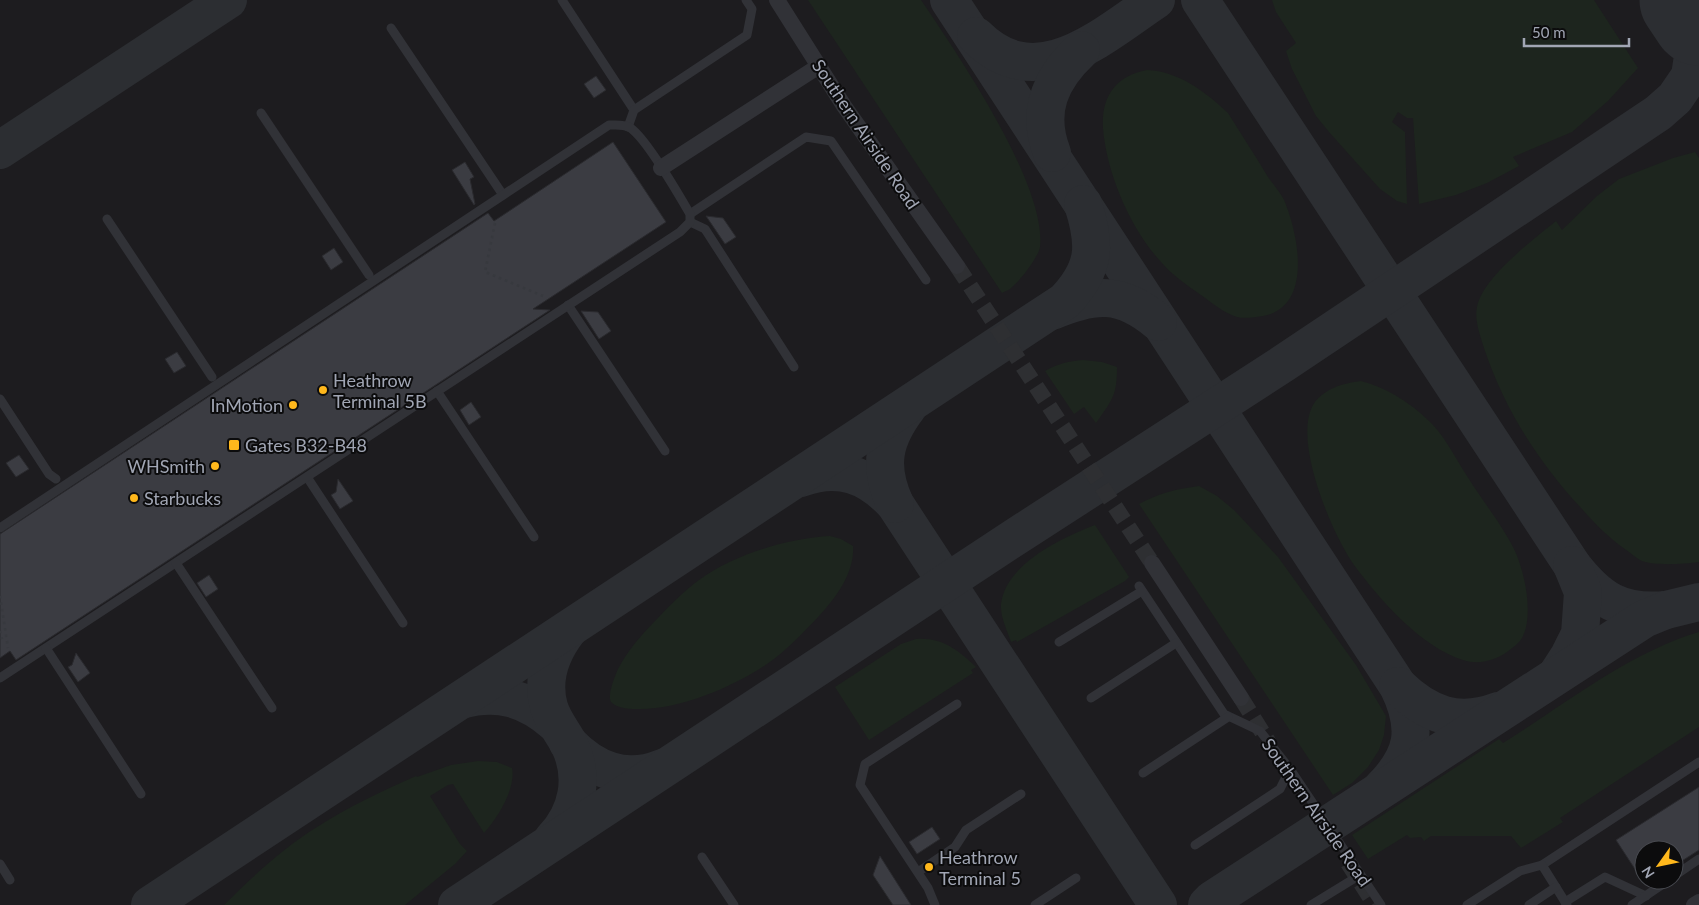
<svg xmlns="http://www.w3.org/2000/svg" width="1699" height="905" font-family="Lato,sans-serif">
<rect width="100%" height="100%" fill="#111112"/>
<path fill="#1d1c1f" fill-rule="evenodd" d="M 0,0 L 1699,0 L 1699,905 L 0,905 ZM 1644,850 L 1674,850 L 1674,880 L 1644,880 Z"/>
<g fill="#1d251e">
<path d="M 808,0 L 921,0 C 957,53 1047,185 1040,247 C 1039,256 1020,281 1012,287 C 1010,290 1005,291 1002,293 Z"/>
<path d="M 1272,0 L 1594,0 L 1638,68 L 1608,101 L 1572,132 L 1513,157 L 1519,166 L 1487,183 L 1456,195 L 1419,204 L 1413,118 L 1407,118 L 1398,112 L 1392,122 L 1405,132 L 1407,204 L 1397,201 L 1380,189 L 1329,132 L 1316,116 L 1292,69 L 1286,51 L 1296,43 L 1276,12 Z"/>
<path d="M 1147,70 C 1178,71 1206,92 1228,113 C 1241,134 1255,155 1268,177 C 1274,186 1283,195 1286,205 C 1299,238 1312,307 1263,316 C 1256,317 1245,319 1237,317 C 1224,313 1212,303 1201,295 C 1188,286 1172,275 1161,262 C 1130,228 1107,174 1103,129 C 1101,97 1115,76 1147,70 Z"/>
<path d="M 1695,152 L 1699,158 L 1699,562 C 1684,564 1656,566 1642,561 C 1638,559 1633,555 1629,552 C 1611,540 1596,525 1582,509 C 1539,463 1505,410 1485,351 C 1481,338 1474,321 1477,307 C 1483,277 1533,240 1556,221 L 1562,230 L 1597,196 L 1619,179 L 1673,158 Z"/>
<path d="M 1083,360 L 1102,362 L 1117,367 C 1117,396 1112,400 1096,423 L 1084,407 L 1074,414 L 1045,371 C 1057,364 1069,361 1083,360 Z"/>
<path d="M 1361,381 C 1388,388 1414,405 1433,425 C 1445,437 1459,464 1469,479 C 1482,500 1502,525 1513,547 C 1524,568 1534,613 1523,636 C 1520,643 1512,648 1507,652 C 1494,661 1478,665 1463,660 C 1421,647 1380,600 1354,565 C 1332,534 1294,444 1312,407 C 1321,389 1344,383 1361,381 Z"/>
<path d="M 1199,486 L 1217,496 L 1234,510 L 1278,557 L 1356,665 L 1386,716 L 1384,735 L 1379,750 L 1368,767 L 1352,783 L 1333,795 L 1139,504 C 1159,493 1177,489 1199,486 Z"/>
<path d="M 1095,525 L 1129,577 L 1125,581 L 1017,642 L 1016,640 L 1011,642 C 1007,630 1000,617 1001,604 C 1006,564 1061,538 1095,525 Z"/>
<path d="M 830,536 L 841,539 L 853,546 C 855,572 836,598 819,616 C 803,633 786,651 767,664 C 733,687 681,709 640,709 C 632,709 617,709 611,702 C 607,695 615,676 618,669 C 628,650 642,634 657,619 C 670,605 684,591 699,580 C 733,555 788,538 830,536 Z"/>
<path d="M 1699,632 L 1699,727 L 1560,818 L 1563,822 L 1521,848 L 1511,836 L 1431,836 L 1424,841 L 1421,837 L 1410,838 L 1407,835 L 1368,859 L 1352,835 L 1499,739 L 1503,743 C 1564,705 1630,652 1699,632 Z"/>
<path d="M 916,639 C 942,637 958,650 976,667 L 971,670 L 973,673 L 869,740 L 835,687 L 901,644 Z"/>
<path d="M 478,761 L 497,762 L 512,768 C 516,789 498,817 484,833 L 453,784 L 448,785 L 430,796 L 460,844 L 467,851 L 455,864 L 405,905 L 224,905 C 252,877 283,848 317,827 C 348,807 382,791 416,776 L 417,777 L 451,765 Z"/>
</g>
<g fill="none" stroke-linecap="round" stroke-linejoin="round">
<g stroke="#2c2e32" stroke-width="38">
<path d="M 949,0 L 1398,686 C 1419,729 1414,756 1381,789"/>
<path d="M 1200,0 L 1572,565 C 1599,600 1621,614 1666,610"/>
<path d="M 976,36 C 1037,97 1102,36 1156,0"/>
<path d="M 0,150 L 228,0"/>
<path d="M 1052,153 C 1036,111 1050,79 1081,50"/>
<path d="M 1052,311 C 1095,293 1121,291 1158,322"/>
<path d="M 801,478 C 839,464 868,475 895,504 L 1158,905"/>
<path d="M 895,504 C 878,466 883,440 908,407"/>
<path d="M 1558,673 L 1569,656 L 1580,634 L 1583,592 L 1572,565"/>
<path d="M 1398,686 C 1428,715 1458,726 1498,711"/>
<path d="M 461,700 C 498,690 526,698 555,723"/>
<path d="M 568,743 C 594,770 625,783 662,768"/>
<path d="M 553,839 C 578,813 585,777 569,744 C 562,731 553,721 549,707 C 541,678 551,652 569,629"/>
<path d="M 150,905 L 1065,301 C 1096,268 1096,245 1083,204"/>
<path d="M 457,905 L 1006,543 L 1284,363 L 1658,113 L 1675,98 L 1690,76 L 1694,50 L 1695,24 L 1686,0"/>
<path d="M 1207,905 L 1212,900 L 1644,619 L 1666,610 L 1699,602"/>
</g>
<path stroke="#2c2e32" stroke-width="95" d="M 1687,0 L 1699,18"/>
</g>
<g fill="#3b3c42" stroke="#2a2a2e">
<path d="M 596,76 L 606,90 L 594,98 L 584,84 Z"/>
<path d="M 613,142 L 666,222 L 533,309 L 550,310 L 16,660 L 10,651 L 0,658 L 0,534 L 488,213 L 494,221 Z"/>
<path d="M 465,162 L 474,177 L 470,179 L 475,204 L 474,205 L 452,170 Z"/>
<path d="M 706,216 L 723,218 L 736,237 L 725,244 Z"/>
<path d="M 334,248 L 343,262 L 331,270 L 322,256 Z"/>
<path d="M 581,311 L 598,312 L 611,331 L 599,339 Z"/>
<path d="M 177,352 L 186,366 L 174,373 L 165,359 Z"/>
<path d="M 471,402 L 481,417 L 469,425 L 460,410 Z"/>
<path d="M 19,455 L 29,469 L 16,477 L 6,463 Z"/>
<path d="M 338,479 L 353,501 L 340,509 L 331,495 L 336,492 Z"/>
<path d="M 209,575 L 218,589 L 206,597 L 197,583 Z"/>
<path d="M 76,653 L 90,673 L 78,682 L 68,667 L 72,665 Z"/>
<path d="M 1699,787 L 1699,850 L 1674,866 L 1674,850 L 1644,850 L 1644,883 L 1616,840 Z"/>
<path d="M 932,827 L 940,839 L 917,854 L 909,842 Z"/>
<path d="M 880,856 L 911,905 L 893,905 L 873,875 Z"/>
</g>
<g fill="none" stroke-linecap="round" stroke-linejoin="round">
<g stroke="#2e2f32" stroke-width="16" stroke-dasharray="16 8" stroke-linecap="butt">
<path d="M 957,266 L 1152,563"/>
<path d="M 1241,698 L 1269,743"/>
<path d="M 1348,863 L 1375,905"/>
</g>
<g stroke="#37393e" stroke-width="2.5" stroke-dasharray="2.5 4" stroke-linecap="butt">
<path d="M 495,223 L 485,272 L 543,296"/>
<path d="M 0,596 L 8,648"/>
<path d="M 0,631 L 2,639"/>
</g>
<g stroke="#313237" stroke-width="9">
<path d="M 562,0 L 634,110"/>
<path d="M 391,28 L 503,195"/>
<path d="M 261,113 L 369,275"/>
<path d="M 628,127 L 634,110 L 747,35 L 752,9 L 746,0"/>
<path d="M 690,214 L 806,137 L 831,141 L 926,280"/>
<path d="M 107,219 L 212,377"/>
<path d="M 690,222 L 705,229 L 794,367"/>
<path d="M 568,305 L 665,451"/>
<path d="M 437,391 L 534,537"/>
<path d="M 0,399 L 49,474 L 56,479"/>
<path d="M 307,477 L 403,623"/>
<path d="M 0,528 L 609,125 C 615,125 623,124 629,127 C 645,136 679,195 690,214 L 690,222 L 680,232 L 0,678"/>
<path d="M 176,563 L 272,708"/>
<path d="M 1139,586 L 1224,714 L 1260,731 L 1290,769 L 1381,905"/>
<path d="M 1059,642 L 1142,591"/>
<path d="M 46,648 L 141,794"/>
<path d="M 1091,698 L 1176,643"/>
<path d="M 1143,773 L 1228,717"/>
<path d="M 1195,845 L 1280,789 L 1290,769"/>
<path d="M 702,857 L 734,905"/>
<path d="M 0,864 L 10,880"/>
<path d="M 1542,865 L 1699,762"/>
<path d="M 918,872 L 955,847 L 966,830 L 1021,794"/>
<path d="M 1674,876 L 1699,859"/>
<path d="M 1565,902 L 1605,877 L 1646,896"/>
<path d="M 935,905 L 928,888 L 860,785 L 865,764 L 957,704"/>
<path d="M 1035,905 L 1076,878"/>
<path d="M 1311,905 L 1360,875"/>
<path d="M 1467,905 L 1520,871 L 1542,865 L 1567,905"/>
<path d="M 1529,905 L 1556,887"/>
<path d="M 1632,905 L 1669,880"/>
</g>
<g stroke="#313237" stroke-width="16">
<path d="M 777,0 L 844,106 L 957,266"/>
<path d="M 661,168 L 819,66"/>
<path d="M 1152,563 L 1241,698"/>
<path d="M 1694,905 L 1699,902"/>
</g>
</g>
<g fill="#ffb81c" stroke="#0c0c0d" stroke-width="2">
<circle cx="323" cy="390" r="5"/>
<circle cx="293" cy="405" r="5"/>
<rect x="228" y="439" width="12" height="12" rx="2.5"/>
<circle cx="215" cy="466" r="5"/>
<circle cx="134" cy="498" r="5"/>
<circle cx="929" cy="867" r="5"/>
</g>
<g text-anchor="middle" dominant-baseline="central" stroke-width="4" stroke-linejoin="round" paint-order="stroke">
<g font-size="18" fill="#a1a6b4" stroke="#0c0c0d">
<text transform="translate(866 134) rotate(56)">Southern Airside Road</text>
<text transform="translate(1317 812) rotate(55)">Southern Airside Road</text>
</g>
<g font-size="18" fill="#a1a6b4" stroke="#0c0c0d" text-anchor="start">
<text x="333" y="380">Heathrow<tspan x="333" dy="21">Terminal 5B</tspan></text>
<text x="283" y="405" text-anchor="end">InMotion</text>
<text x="245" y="445">Gates B32-B48</text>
<text x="205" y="466" text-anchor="end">WHSmith</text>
<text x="144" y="498">Starbucks</text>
<text x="939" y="857">Heathrow<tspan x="939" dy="21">Terminal 5</tspan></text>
</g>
</g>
<g transform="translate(1659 865) rotate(237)"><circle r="24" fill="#0c0c0d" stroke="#484a50"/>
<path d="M0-4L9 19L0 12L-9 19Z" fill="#ffb81c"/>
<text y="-8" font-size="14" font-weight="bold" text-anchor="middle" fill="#a1a6b4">N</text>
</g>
<path d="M1524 38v8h105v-8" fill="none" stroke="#a1a6b4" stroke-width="2.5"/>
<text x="1532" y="38" font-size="15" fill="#a1a6b4" stroke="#0c0c0d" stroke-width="4" paint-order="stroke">50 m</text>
</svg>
